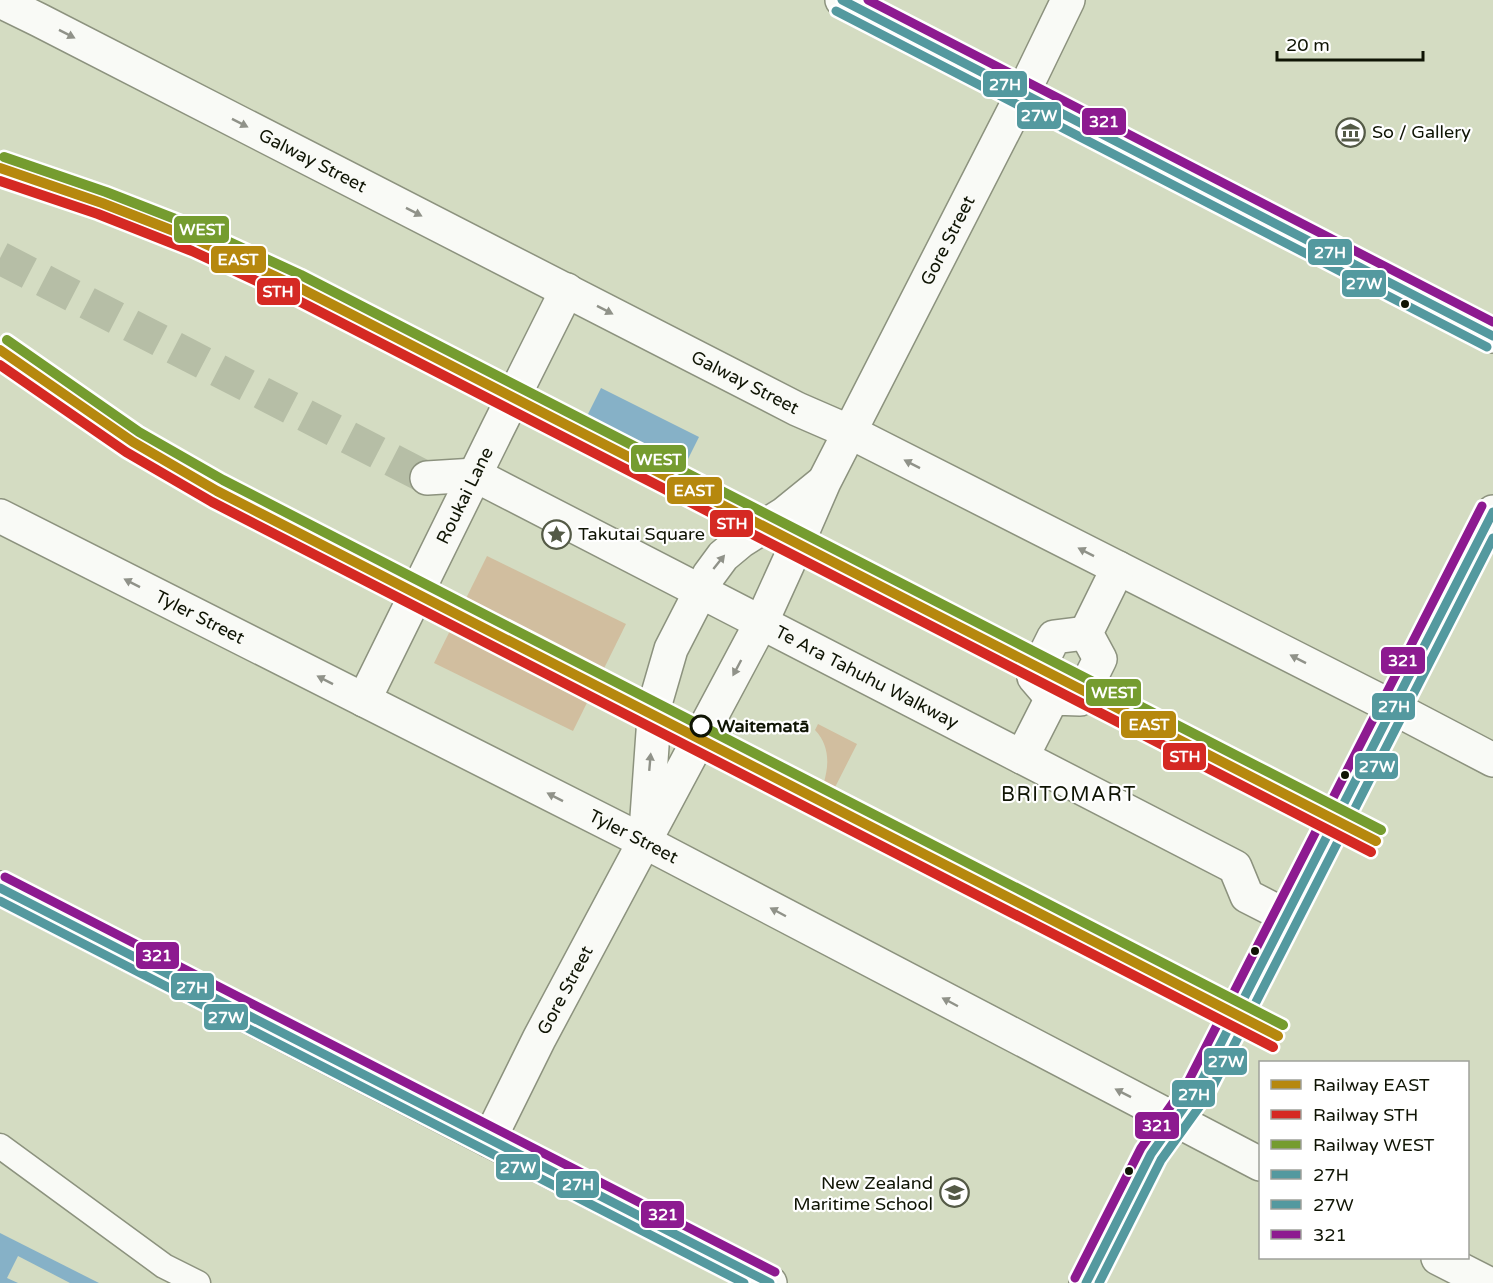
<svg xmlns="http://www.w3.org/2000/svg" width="1493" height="1283" font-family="'Varela Round',sans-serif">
<rect width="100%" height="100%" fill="#d4dcc2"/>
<g fill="#d1be9f">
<path d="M 487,556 L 626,624 L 573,731 L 434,663 Z"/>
<path d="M 818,724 L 857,744 L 825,807 L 816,803 C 827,779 835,751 815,730 Z"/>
</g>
<g fill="#86b1c7">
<path d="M 601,388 L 699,437 L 669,497 L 571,448 Z"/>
<path d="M 0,1233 L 99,1283 L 0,1283 Z"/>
</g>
<path fill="#d4dcc2" d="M 18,1256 L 70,1283 L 18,1283 L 7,1278 Z"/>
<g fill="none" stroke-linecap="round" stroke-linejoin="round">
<path stroke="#b6bea6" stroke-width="33" stroke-dasharray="33 16" stroke-linecap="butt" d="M 0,258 L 427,478"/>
<defs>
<path id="lane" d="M 0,1146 L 164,1266 L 198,1283"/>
<g id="street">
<path id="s1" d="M 0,1 L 39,20 L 797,409 L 850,432 L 1392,707 L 1493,760"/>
<path id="s2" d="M 427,478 L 475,475 L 1235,867 L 1247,896 L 1286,916"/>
<path id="s3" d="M 0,516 L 645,842 L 1260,1164"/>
<path d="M 1052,698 L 1034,677 L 1054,637 L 1086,633"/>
<path id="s4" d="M 364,700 L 497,430 L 567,290"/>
<path d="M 1022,757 L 1052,698 L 1080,699 L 1100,659 L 1086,633 L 1118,568"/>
<path d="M 646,831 L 655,704 L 671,649 L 709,575 L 723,556 L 741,541 L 784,514 L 821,484"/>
<path id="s5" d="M 489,1140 L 539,1039 L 761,623 L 801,535 L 824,482 L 1023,93 L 1068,0"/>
<path d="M 1438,1258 L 1487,1283"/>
<path d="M 1086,1283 L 1151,1154 L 1199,1086 L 1258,973 L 1392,707 L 1493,512"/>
</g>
<g id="secondary">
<path d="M 842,0 L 1493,336"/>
<path d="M 0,888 L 489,1140 L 770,1283"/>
</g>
</defs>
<use href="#lane" stroke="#8c927e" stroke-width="27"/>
<use href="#street" stroke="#8c927e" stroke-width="36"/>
<use href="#secondary" stroke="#8c927e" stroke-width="36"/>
<use href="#lane" stroke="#f9faf6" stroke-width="24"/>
<use href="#street" stroke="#f9faf6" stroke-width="33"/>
<use href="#secondary" stroke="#f9faf6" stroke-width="33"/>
<defs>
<g id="bus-1">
<path d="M 842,0 L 1493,336"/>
<path d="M 0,888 L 770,1283"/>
<path d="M 1086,1283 L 1151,1154 L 1199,1086 L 1493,512"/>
</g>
<g id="bus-2">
<path d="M 836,11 L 1487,347"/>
<path d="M 0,901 L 744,1283"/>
<path d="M 1099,1283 L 1161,1160 L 1210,1092 L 1493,538"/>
</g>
<g id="bus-3">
<path d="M 868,0 L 1493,322"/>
<path d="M 5,877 L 775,1272"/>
<path d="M 1075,1278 L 1141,1148 L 1189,1080 L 1482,506"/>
</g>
</defs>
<use href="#bus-1" stroke="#fff" stroke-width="14"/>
<use href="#bus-2" stroke="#fff" stroke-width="14"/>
<use href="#bus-3" stroke="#fff" stroke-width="14"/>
<use href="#bus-1" stroke="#54999f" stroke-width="9"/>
<use href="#bus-2" stroke="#54999f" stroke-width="9"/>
<use href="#bus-3" stroke="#8d1a90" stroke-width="9"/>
<defs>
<g id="rail-1">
<path d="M 0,168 L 102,203 L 197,240 L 296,286 L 1376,841"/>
<path d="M 0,350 L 133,442 L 217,491 L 1278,1036"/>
</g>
<g id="rail-2">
<path d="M 0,181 L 98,214 L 192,251 L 291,297 L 1371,852"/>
<path d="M 0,365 L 126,452 L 212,502 L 1273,1047"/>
</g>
<g id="rail-3">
<path d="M 4,157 L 106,192 L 201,229 L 301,275 L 1381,830"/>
<path d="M 7,340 L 139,432 L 223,480 L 1283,1025"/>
</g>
</defs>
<use href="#rail-1" stroke="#fff" stroke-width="15"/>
<use href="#rail-2" stroke="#fff" stroke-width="15"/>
<use href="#rail-3" stroke="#fff" stroke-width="15"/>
<use href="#rail-1" stroke="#b6880e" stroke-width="10"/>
<use href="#rail-2" stroke="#d52923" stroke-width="10"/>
<use href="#rail-3" stroke="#759c2f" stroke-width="10"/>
</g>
<defs><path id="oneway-solid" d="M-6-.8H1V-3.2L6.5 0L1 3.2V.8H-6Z" transform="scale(1.5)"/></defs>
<g fill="#909289">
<use href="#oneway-solid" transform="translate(67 34) rotate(27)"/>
<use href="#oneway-solid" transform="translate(240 123) rotate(27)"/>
<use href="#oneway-solid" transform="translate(414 212) rotate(27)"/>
<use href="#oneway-solid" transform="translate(605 310) rotate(27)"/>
<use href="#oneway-solid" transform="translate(912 464) rotate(-153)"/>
<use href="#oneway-solid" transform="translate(1086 552) rotate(-153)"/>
<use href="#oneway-solid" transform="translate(719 562) rotate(-51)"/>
<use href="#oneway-solid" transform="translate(132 583) rotate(-153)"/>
<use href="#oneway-solid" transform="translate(1298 659) rotate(-153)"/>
<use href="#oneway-solid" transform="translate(737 668) rotate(118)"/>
<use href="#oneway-solid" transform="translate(325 680) rotate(-153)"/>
<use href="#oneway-solid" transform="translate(650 762) rotate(-85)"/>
<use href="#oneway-solid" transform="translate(555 797) rotate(-153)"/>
<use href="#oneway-solid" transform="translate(778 912) rotate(-152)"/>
<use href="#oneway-solid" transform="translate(950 1002) rotate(-152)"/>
<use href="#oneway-solid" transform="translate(1123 1093) rotate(-153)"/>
</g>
<defs>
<symbol id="museum-ring" viewBox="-11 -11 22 22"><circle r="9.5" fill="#fff" stroke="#545a46" stroke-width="1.5"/><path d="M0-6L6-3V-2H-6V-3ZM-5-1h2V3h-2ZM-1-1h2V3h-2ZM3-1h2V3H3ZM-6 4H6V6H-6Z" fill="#545a46"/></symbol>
<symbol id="sight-ring" viewBox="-11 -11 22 22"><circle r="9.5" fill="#fff" stroke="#545a46" stroke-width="1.5"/><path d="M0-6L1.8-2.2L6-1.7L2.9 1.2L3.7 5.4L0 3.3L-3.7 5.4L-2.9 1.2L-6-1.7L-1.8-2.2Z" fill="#545a46"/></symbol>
<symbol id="university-ring" viewBox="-11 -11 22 22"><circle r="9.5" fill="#fff" stroke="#545a46" stroke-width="1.5"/><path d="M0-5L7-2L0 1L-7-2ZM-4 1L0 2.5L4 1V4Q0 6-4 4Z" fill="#545a46"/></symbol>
</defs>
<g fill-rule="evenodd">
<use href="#museum-ring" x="1334" y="116" width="33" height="33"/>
<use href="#sight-ring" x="540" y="518" width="33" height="33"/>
<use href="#university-ring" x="938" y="1176" width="33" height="33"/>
</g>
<g fill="#0f1404" stroke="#fff" stroke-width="2">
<circle cx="1405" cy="304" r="5"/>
<circle cx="1345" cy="775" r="5"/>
<circle cx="1255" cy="951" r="5"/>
<circle cx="1129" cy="1171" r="5"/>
</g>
<circle fill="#fff" stroke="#0f1404" stroke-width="3" cx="701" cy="726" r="10"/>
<g text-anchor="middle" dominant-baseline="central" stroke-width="4.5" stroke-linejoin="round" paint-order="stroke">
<g font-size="18" fill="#0f1404" stroke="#fff" text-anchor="start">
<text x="1372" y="132">So / Gallery</text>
<text x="578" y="534">Takutai Square</text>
<text x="933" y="1183" text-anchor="end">New Zealand<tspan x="933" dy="21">Maritime School</tspan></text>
</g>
<g font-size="18" fill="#0f1404" stroke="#fff">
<text stroke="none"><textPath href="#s1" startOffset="351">Galway Street</textPath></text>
<text stroke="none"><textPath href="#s5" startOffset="1010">Gore Street</textPath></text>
<text stroke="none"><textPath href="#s1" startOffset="837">Galway Street</textPath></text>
<text stroke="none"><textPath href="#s4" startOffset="228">Roukai Lane</textPath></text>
<text stroke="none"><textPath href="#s3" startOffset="224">Tyler Street</textPath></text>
<text stroke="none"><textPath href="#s2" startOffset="489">Te Ara Tahuhu Walkway</textPath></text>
<text stroke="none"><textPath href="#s3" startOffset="710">Tyler Street</textPath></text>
<text stroke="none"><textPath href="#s5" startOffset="168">Gore Street</textPath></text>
</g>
<g font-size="18" font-weight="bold" fill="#0f1404" stroke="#fff" text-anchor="start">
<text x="717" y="726">Waitematā</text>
</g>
<g font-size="20" letter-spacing="1.5" fill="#0f1404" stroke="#fff">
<text x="1069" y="795">BRITOMART</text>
</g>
</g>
<g stroke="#fff" stroke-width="2">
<rect x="982" y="70" width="46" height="28" rx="6" fill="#54999f"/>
<rect x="1016" y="101" width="46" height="29" rx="6" fill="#54999f"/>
<rect x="1081" y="107" width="46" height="29" rx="6" fill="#8d1a90"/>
<rect x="173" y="215" width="57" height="29" rx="6" fill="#759c2f"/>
<rect x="1307" y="238" width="46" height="28" rx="6" fill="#54999f"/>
<rect x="210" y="245" width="57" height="29" rx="6" fill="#b6880e"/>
<rect x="1341" y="269" width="46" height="29" rx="6" fill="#54999f"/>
<rect x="256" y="277" width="45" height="29" rx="6" fill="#d52923"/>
<rect x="630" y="444" width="57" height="29" rx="6" fill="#759c2f"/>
<rect x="666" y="476" width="57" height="29" rx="6" fill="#b6880e"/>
<rect x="709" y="509" width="45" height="29" rx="6" fill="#d52923"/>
<rect x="1380" y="646" width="46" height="29" rx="6" fill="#8d1a90"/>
<rect x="1085" y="678" width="57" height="29" rx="6" fill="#759c2f"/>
<rect x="1371" y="692" width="45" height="29" rx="6" fill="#54999f"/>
<rect x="1120" y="710" width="57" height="29" rx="6" fill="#b6880e"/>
<rect x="1162" y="742" width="45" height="29" rx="6" fill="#d52923"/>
<rect x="1354" y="752" width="45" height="28" rx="6" fill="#54999f"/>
<rect x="135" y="941" width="45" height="29" rx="6" fill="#8d1a90"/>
<rect x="170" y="972" width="45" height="29" rx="6" fill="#54999f"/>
<rect x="203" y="1003" width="46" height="28" rx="6" fill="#54999f"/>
<rect x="1203" y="1047" width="45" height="29" rx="6" fill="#54999f"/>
<rect x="1171" y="1079" width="45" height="29" rx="6" fill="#54999f"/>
<rect x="1134" y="1111" width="46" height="29" rx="6" fill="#8d1a90"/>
<rect x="495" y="1153" width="46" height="28" rx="6" fill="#54999f"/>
<rect x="555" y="1170" width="45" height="29" rx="6" fill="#54999f"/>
<rect x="640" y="1200" width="45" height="29" rx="6" fill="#8d1a90"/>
</g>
<g font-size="16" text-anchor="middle" font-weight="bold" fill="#fff">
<text x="1005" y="90">27H</text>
<text x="1039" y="121">27W</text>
<text x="1104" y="127">321</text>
<text x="202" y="235">WEST</text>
<text x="1330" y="258">27H</text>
<text x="238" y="265">EAST</text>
<text x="1364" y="289">27W</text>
<text x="278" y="297">STH</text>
<text x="659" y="465">WEST</text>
<text x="694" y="496">EAST</text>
<text x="732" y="529">STH</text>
<text x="1403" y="666">321</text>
<text x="1114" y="698">WEST</text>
<text x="1394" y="712">27H</text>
<text x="1149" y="730">EAST</text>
<text x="1185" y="762">STH</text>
<text x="1377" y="772">27W</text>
<text x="157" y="961">321</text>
<text x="192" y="993">27H</text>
<text x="226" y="1023">27W</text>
<text x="1226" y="1067">27W</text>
<text x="1194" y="1100">27H</text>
<text x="1157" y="1131">321</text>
<text x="518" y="1173">27W</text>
<text x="578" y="1190">27H</text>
<text x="663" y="1220">321</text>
</g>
<rect x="1259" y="1061" width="210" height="198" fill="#ffffff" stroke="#9fa19b" stroke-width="1.5"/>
<rect x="1271" y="1080" width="30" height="9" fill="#b6880e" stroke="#9fa19b" stroke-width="1.5"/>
<text x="1313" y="1091" font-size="18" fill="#0f1404">Railway EAST</text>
<rect x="1271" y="1110" width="30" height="9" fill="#d52923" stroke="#9fa19b" stroke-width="1.5"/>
<text x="1313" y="1121" font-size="18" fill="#0f1404">Railway STH</text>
<rect x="1271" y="1140" width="30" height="9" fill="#759c2f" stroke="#9fa19b" stroke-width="1.5"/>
<text x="1313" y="1151" font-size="18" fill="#0f1404">Railway WEST</text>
<rect x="1271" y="1170" width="30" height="9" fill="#54999f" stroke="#9fa19b" stroke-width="1.5"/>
<text x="1313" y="1181" font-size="18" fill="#0f1404">27H</text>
<rect x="1271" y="1200" width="30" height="9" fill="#54999f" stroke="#9fa19b" stroke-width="1.5"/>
<text x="1313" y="1211" font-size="18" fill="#0f1404">27W</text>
<rect x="1271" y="1230" width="30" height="9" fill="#8d1a90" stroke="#9fa19b" stroke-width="1.5"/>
<text x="1313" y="1241" font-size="18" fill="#0f1404">321</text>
<path d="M1277 51v9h146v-9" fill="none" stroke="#0f1404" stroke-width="3"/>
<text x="1286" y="51" font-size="18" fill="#0f1404" stroke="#ffffff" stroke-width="4.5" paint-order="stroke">20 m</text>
</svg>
